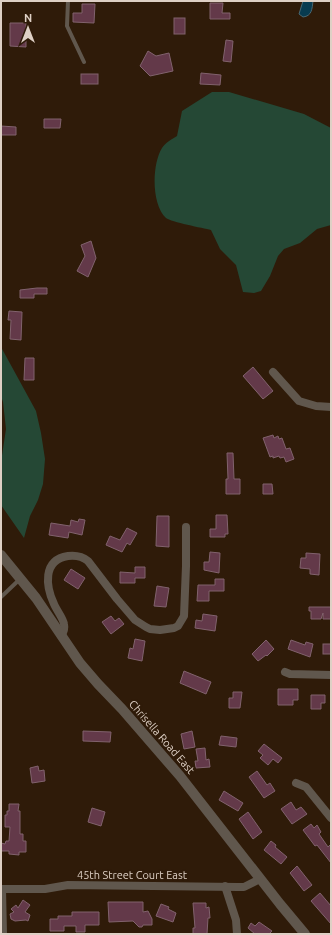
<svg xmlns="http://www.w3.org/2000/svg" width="332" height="935" font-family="Ubuntu,sans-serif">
<rect width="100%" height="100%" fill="#2f1b09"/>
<g fill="#254835">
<path d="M 212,92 L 229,92 L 304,114 L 331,128 L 331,225 L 317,229 L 300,243 L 284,249 L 278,256 L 270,276 L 261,291 L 254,293 L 243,292 L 236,265 L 220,249 L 211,230 C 203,228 171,222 166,218 C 151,204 152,164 162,148 C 165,143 172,139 177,136 L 182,111 Z"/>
<path d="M 1,347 L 36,411 L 41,433 L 45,459 L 43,484 L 38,500 L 30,516 L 24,538 L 1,505 L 1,462 L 6,429 L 3,402 L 1,396 Z"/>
</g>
<path fill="#083b50" stroke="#486873" d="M 303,1 L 313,1 C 312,9 312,16 303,17 L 299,14 Z"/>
<g fill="#633949" stroke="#81626d">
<path d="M 210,3 L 223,3 L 222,13 L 230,13 L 230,19 L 210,19 Z"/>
<path d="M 82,4 L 95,4 L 94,23 L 73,22 L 73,13 L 82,13 Z"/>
<rect x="174" y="18" width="11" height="16"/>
<path d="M 10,23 L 26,23 L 26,47 L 10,46 Z"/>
<path d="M 226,40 L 233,41 L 231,62 L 223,61 Z"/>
<path d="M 148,51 L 156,56 L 169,53 L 173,71 L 150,76 L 140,66 Z"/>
<path d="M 201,73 L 221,75 L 220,85 L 200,84 Z"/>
<rect x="81" y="74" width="17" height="10"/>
<path d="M 44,119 L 61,119 L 60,128 L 44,128 Z"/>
<path d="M 1,126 L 16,127 L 16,135 L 1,135 Z"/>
<path d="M 91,241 L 96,258 L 88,277 L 77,271 L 85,256 L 81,245 Z"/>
<path d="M 37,288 L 47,288 L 47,294 L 34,294 L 34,298 L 20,298 L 20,290 Z"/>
<path d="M 9,311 L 22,312 L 21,340 L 10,339 L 11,320 L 8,320 Z"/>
<path d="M 25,358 L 34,358 L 34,380 L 24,380 Z"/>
<path d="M 253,367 L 273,391 L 263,399 L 243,376 Z"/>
<path d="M 273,435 L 274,438 L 278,436 L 279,439 L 282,438 L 286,449 L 290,448 L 294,459 L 286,462 L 284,457 L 280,458 L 279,456 L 273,458 L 273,456 L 270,457 L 263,438 Z"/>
<path d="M 227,453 L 233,453 L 234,479 L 240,479 L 240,494 L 226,494 L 226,479 L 228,479 Z"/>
<path d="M 263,484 L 272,484 L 273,494 L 263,494 Z"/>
<path d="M 216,515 L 227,515 L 228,534 L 225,534 L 225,537 L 210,537 L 210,529 L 216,529 Z"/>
<path d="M 157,516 L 169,516 L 169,547 L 156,546 Z"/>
<path d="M 79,519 L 85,520 L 82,535 L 69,532 L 68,538 L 49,535 L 51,523 L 70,526 L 71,520 L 78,522 Z"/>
<path d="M 127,528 L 137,533 L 130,545 L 127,543 L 122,552 L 106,545 L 110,536 L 120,540 Z"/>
<path d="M 210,552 L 220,553 L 219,573 L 204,570 L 204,562 L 209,562 Z"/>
<path d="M 306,553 L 320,554 L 319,575 L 310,574 L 310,569 L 300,568 L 301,558 L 306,558 Z"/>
<path d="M 135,567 L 145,567 L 145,578 L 135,578 L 135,583 L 120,583 L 120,572 L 135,573 Z"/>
<path d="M 71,569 L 85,578 L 78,589 L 64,580 Z"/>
<path d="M 215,579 L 224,579 L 224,591 L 209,591 L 209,601 L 197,601 L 198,585 L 215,585 Z"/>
<path d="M 157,586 L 169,588 L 166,607 L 154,606 Z"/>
<path d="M 309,607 L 331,607 L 331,619 L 323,619 L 323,613 L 321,619 L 311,619 L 311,611 L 309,611 Z"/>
<path d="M 203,614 L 217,616 L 215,631 L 195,628 L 196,620 L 202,621 Z"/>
<path d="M 111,616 L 115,621 L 119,618 L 124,624 L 111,634 L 102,622 Z"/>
<path d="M 135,639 L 145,641 L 142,661 L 128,658 L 130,648 L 133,649 Z"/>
<path d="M 266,640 L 274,649 L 267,656 L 266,655 L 258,661 L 252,654 Z"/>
<path d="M 291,640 L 305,645 L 306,642 L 313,644 L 310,657 L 288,649 Z"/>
<rect x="323" y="644" width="8" height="10"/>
<path d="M 184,671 L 211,682 L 206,694 L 180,683 Z"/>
<path d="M 278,689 L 298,689 L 298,700 L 293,700 L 293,705 L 278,705 Z"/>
<path d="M 233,692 L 242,692 L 240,708 L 229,708 L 229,698 L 233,698 Z"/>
<path d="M 311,695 L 325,695 L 325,703 L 321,703 L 321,709 L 311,709 Z"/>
<path d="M 83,731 L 111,732 L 110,742 L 83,741 Z"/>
<path d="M 192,731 L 195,747 L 184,749 L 181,734 Z"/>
<path d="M 221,736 L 237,738 L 236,747 L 219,745 Z"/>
<path d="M 264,744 L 282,758 L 278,763 L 273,759 L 268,765 L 260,758 L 263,755 L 258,751 Z"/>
<path d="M 205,748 L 206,760 L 209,759 L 210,767 L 196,768 L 195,761 L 198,761 L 196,749 Z"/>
<path d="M 38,766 L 39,771 L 44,770 L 45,781 L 32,783 L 30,768 Z"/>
<path d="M 257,771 L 267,785 L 270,783 L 275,791 L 264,798 L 249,777 Z"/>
<path d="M 224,791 L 243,803 L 238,811 L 219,800 Z"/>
<path d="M 291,802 L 296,810 L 301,807 L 307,814 L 292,824 L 281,809 Z"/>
<path d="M 9,804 L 19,804 L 18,811 L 20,811 L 20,834 L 23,834 L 23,841 L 26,841 L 26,852 L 19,852 L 19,855 L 9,854 L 9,851 L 1,851 L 1,843 L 5,844 L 6,841 L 9,841 L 10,827 L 5,827 L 5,815 L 7,815 L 7,811 L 9,811 Z"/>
<path d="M 92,808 L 105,812 L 101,826 L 88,822 Z"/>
<path d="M 248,812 L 262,832 L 253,839 L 239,819 Z"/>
<path d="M 311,824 L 314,828 L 317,825 L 321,832 L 319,834 L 328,847 L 331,844 L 331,863 L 317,845 L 315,846 L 303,830 Z"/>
<path d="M 271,841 L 276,845 L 275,847 L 287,857 L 281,864 L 264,850 Z"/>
<path d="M 297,866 L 312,885 L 304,891 L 290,873 Z"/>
<path d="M 320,893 L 331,906 L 331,924 L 311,901 Z"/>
<path d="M 23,900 L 30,905 L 25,912 L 30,915 L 28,921 L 26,920 L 15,921 L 11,919 L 10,914 L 14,912 L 11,909 L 16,905 L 18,908 Z"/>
<path d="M 108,902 L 143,902 L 143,912 L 148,911 L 152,919 L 152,925 L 143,925 L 142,927 L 139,927 L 133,921 L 109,922 Z"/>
<path d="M 193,903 L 206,903 L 206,908 L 209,907 L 210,918 L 208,918 L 207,934 L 193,934 L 193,928 L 195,928 Z"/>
<path d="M 161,904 L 169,907 L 168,909 L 176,913 L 173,922 L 156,916 Z"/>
<path d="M 72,912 L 99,912 L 99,925 L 85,925 L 85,932 L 76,932 L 76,926 L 64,926 L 64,931 L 50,931 L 50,919 L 58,919 L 58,916 L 72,916 Z"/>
<path d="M 259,922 L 272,931 L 269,934 L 255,934 L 248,928 L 251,923 L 255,926 Z"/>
</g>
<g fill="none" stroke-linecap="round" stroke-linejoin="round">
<g stroke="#60574d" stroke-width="4">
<path d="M 68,1 L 67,26 L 84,62"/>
<path d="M 1,597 L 20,579"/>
</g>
<g stroke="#60574d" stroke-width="8">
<path d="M 273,372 L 299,401 L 316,406 L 331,407"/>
<path d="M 61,636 C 64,632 65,629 64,624 C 63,618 57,611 54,604 C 46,587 42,560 68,556 C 76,555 82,556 88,561 L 117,599 L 135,620 L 146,627 L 150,629 L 160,630 L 174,628 L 178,626 L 184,616 L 186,566 L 186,527"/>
<path d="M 285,672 L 290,674 L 331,675"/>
<path d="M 296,783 L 306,787 L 331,818"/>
<path d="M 225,886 L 236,920 L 237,934"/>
<path d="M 3,934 L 2,889 L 45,889 L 68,885 L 238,887 L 244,887 L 260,879"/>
</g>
<path stroke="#60574d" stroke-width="10" d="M 1,555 L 36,598 L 80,663 L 98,684 L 122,709 L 180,776 L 280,904 L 305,934"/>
</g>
<g text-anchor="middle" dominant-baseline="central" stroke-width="4" stroke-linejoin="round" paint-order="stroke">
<g font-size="11" fill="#ded0c5" stroke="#2f1b09">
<text transform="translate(162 737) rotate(49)">Chrisella Road East</text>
<text x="132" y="875">45th Street Court East</text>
</g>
</g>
<rect width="332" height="935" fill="none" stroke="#ded0c5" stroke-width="4"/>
<g transform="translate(28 28)" stroke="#2f1b09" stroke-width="3" paint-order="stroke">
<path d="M0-3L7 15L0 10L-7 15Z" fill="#ded0c5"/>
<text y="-6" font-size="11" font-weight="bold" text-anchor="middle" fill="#ded0c5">N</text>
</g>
</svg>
